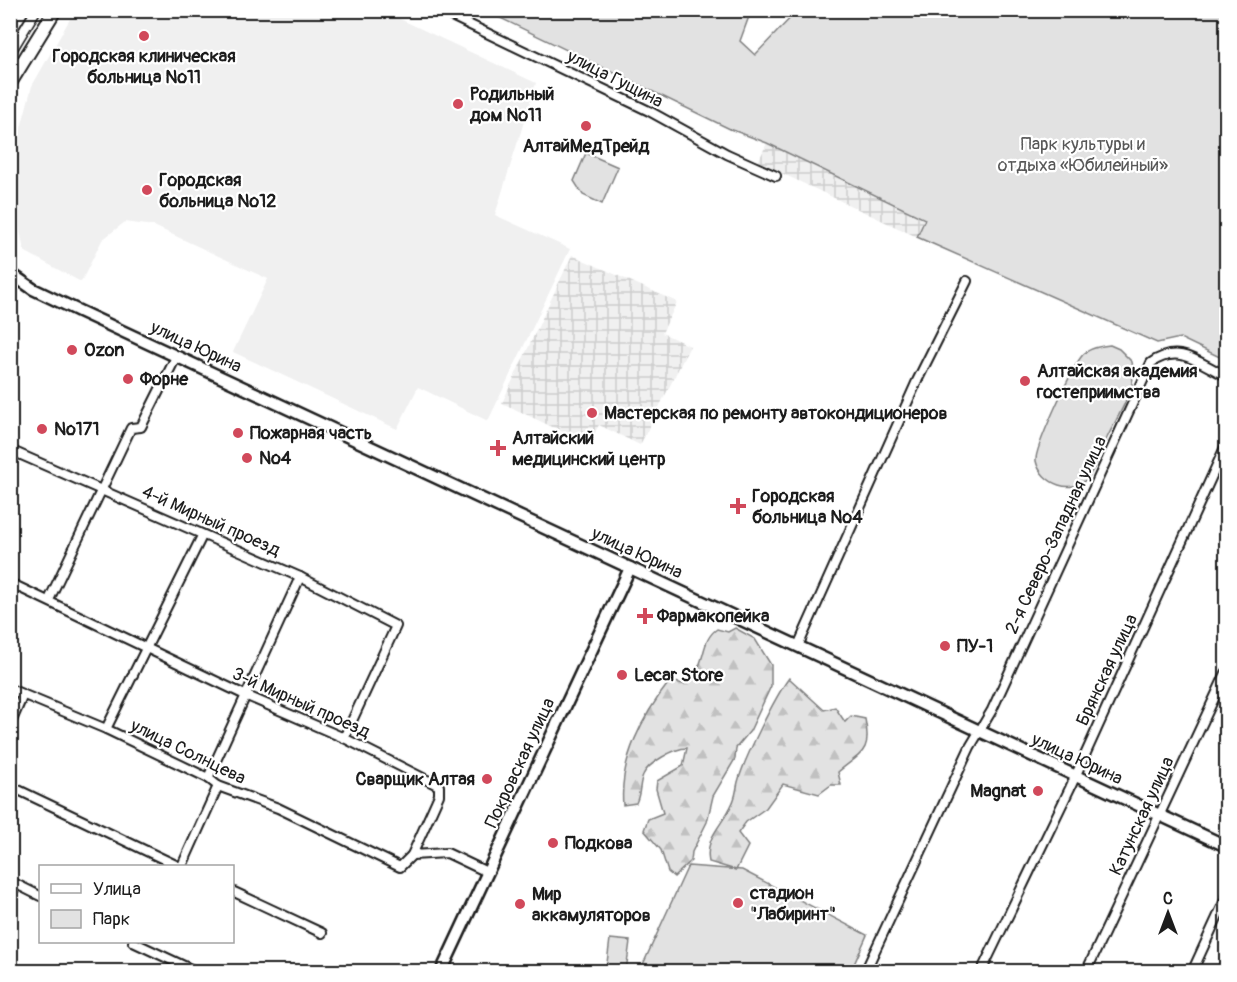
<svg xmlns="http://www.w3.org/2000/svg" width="1237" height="982" font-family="Pangolin,sans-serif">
<defs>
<pattern id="industrial-grid" width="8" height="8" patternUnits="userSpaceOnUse" patternTransform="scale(1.5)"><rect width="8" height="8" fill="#f0f0f0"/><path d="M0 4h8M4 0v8" fill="none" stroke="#cdcdcd"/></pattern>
<pattern id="forest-firs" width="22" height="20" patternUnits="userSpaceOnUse" patternTransform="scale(1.5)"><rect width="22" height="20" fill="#e2e2e2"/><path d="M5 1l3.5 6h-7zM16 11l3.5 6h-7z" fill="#c1c1c1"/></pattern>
</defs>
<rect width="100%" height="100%" fill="#fff"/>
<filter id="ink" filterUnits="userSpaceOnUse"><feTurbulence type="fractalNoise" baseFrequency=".0167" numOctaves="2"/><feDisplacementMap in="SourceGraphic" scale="12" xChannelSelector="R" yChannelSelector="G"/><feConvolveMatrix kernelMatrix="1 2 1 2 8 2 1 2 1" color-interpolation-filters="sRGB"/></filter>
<g filter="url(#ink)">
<path fill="#f0f0f0" d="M 75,10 L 383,11 L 536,83 L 495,215 L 570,249 L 488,421 L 418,387 L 397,429 L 233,352 L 268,279 L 154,226 L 125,222 L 102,240 L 81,282 L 24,251 L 11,185 L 11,166 L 32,86 Z"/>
<g fill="url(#industrial-grid)">
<path d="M 767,143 L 925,219 L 917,237 L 758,162 Z"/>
<path d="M 572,255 L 677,302 L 662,333 L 690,346 L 640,445 L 599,425 L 588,444 L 502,403 Z"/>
</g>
<g fill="#e2e2e2" stroke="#7f7f7f" stroke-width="1.5">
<path d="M 486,11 L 751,11 L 740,41 L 755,55 L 797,11 L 1226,11 L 1226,360 L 1180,338 L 1157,343 L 917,237 L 925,219 L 767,143 L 730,129 Z"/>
<path d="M 586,153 L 618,167 L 602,204 L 583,195 L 574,181 Z"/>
<path d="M 1110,345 L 1119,349 L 1132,362 C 1139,387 1117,416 1107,438 C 1101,450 1097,465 1089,476 C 1074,497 1041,484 1036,461 C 1034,449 1072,369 1081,357 C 1087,348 1100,346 1110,345 Z"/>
<path d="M 688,866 L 742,870 L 867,935 L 851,971 L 640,971 Z"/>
<path d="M 610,939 L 630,941 L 626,971 L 606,971 Z"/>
</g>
<g fill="url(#forest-firs)" stroke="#7f7f7f" stroke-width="1.5">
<path d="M 735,628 L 755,639 L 771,665 L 771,686 L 750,731 L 736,748 L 735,759 L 713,796 L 707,822 L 692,852 L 691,861 L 674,877 L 668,872 L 661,850 L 644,830 L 648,819 L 663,813 L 656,789 L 657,781 L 683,766 L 687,748 C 675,748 648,763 643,775 C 639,784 641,793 636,803 L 623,805 C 619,760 643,715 670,681 L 684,684 C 709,667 698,642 717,629 L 728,632 Z"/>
<path d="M 789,678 L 824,710 L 835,707 L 845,722 L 851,716 L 865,719 C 872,752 862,752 838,772 L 841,785 L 831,785 L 819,794 L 783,784 L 766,808 L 746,822 L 738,833 L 748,846 L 736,870 L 709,862 C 704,837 723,825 732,804 C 736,797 736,790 738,782 C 744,759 775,697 789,678 Z"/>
</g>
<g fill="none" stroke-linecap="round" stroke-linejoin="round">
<defs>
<g id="street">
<path d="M 439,10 L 649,111 L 727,154 L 776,176"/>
<path d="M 10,450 L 300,577 L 396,626 L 344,738"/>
<path d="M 10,583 L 245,695 L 344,738 L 439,786 L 439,795 L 412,855 L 447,853 L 487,872"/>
<path d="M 49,600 L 131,428 L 141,427 L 176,357"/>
<path d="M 798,646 L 917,381 L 967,281"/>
<path d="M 10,689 L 106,729 L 208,778 L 218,786 L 278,808 L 400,867 L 412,855"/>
<path d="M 10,725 L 23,695"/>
<path d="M 106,729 L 202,536"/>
<path d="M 208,778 L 300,577"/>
<path d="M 10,786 L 178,866"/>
<path d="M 182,866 L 218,786"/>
<path d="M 10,881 L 40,896"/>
<path d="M 232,891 L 322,933"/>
<path d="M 133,942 L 197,972"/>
<path d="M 865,972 L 970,747 L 992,710 L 1151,363 C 1179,343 1199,363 1226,376"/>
<path d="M 981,972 L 1070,788 L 1226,445"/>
<path d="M 1086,972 L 1226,673"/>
<path d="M 1192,972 L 1226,898"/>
</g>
<g id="secondary">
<path d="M 10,273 L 33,289 L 79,311 L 1226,846"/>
<path d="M 441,972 L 630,568"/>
</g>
<g id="primary">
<path d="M 10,30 L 22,10"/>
<path d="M 10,83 L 55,10"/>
</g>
</defs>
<use href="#street" stroke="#1c1c1c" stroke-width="12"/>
<use href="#secondary" stroke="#1c1c1c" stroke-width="15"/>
<use href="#primary" stroke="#1c1c1c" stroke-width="16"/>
<use href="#street" stroke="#fff" stroke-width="8"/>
<use href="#secondary" stroke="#fff" stroke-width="10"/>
<use href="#primary" stroke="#fff" stroke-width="12"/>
<path stroke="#1c1c1c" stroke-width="1.5" d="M 10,63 L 42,10"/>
</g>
</g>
<g fill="#d1495b" stroke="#fff" stroke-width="2">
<circle cx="144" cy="36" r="6"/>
<circle cx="458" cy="104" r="6"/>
<circle cx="586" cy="126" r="6"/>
<circle cx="147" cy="190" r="6"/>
<circle cx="72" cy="350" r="6"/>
<circle cx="128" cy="379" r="6"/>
<circle cx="1025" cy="381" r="6"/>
<circle cx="592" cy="413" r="6"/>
<circle cx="42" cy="429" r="6"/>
<circle cx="238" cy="433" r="6"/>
<path d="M495 439h6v6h6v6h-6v6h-6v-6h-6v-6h6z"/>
<circle cx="247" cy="458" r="6"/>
<path d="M735 497h6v6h6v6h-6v6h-6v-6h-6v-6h6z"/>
<path d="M642 607h6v6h6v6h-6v6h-6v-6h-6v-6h6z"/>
<circle cx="945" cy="646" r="6"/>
<circle cx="622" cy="675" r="6"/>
<circle cx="487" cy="779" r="6"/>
<circle cx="1038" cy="791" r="6"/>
<circle cx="553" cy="843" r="6"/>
<circle cx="738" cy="903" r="6"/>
<circle cx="520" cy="904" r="6"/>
</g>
<g text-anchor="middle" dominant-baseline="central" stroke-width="4.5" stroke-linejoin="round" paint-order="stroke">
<g font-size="18" font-weight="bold" fill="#1c1c1c" stroke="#fff" text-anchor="start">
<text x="144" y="56" text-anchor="middle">Городская клиническая<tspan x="144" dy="21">больница №11</tspan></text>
<text x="470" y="94">Родильный<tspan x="470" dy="21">дом №11</tspan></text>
<text x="586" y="146" text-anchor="middle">АлтайМедТрейд</text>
<text x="159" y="180">Городская<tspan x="159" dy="21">больница №12</tspan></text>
<text x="84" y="350">Ozon</text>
<text x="1037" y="371">Алтайская академия<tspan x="1037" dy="21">гостеприимства</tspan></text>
<text x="140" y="379">Форне</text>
<text x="604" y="413">Мастерская по ремонту автокондиционеров</text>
<text x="54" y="429">№171</text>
<text x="250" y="433">Пожарная часть</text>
<text x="512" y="438">Алтайский<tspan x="512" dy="21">медицинский центр</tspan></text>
<text x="259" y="458">№4</text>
<text x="752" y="496">Городская<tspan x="752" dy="21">больница №4</tspan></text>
<text x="657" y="616">Фармакопейка</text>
<text x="957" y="646">ПУ-1</text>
<text x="634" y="675">Lecar Store</text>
<text x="475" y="779" text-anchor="end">Сварщик Алтая</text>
<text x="1026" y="791" text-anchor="end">Magnat</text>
<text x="565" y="843">Подкова</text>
<text x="750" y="893">стадион<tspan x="750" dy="21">"Лабиринт"</tspan></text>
<text x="532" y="894">Мир<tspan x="532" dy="21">аккамуляторов</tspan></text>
</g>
<g font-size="18" fill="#1c1c1c" stroke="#fff">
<text transform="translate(615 79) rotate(27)">улица Гущина</text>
<text transform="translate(196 347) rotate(25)">улица Юрина</text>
<text transform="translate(211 521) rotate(24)">4-й Мирный проезд</text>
<text transform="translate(1056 535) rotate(-65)">2-я Северо-Западная улица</text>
<text transform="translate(637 553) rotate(25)">улица Юрина</text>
<text transform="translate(1107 670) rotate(-65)">Брянская улица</text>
<text transform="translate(301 703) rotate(24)">3-й Мирный проезд</text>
<text transform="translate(188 752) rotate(26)">улица Солнцева</text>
<text transform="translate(1077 759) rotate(25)">улица Юрина</text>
<text transform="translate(520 763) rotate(-65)">Покровская улица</text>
<text transform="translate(1142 816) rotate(-65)">Катунская улица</text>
</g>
<g font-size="18" fill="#575757" stroke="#fff">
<text x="1083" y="144">Парк культуры и<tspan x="1083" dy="21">отдыха «Юбилейный»</tspan></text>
</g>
</g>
<rect width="1237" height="982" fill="none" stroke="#fff" stroke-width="36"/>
<rect x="18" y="18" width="1201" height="946" fill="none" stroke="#1c1c1c" stroke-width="2" filter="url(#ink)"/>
<rect x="39" y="865" width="195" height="78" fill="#ffffff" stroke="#a4a4a4" stroke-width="1.5"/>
<rect x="51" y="884" width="30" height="9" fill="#ffffff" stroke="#a4a4a4" stroke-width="1.5"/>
<text x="93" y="895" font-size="18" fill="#1c1c1c">Улица</text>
<rect x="51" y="910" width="30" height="18" fill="#e2e2e2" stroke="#a4a4a4" stroke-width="1.5"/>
<text x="93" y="925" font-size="18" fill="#1c1c1c">Парк</text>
<g transform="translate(1168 913)" stroke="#ffffff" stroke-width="4.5" paint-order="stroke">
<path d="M0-4.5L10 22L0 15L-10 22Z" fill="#1c1c1c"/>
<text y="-9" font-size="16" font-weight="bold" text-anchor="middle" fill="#1c1c1c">С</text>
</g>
</svg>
